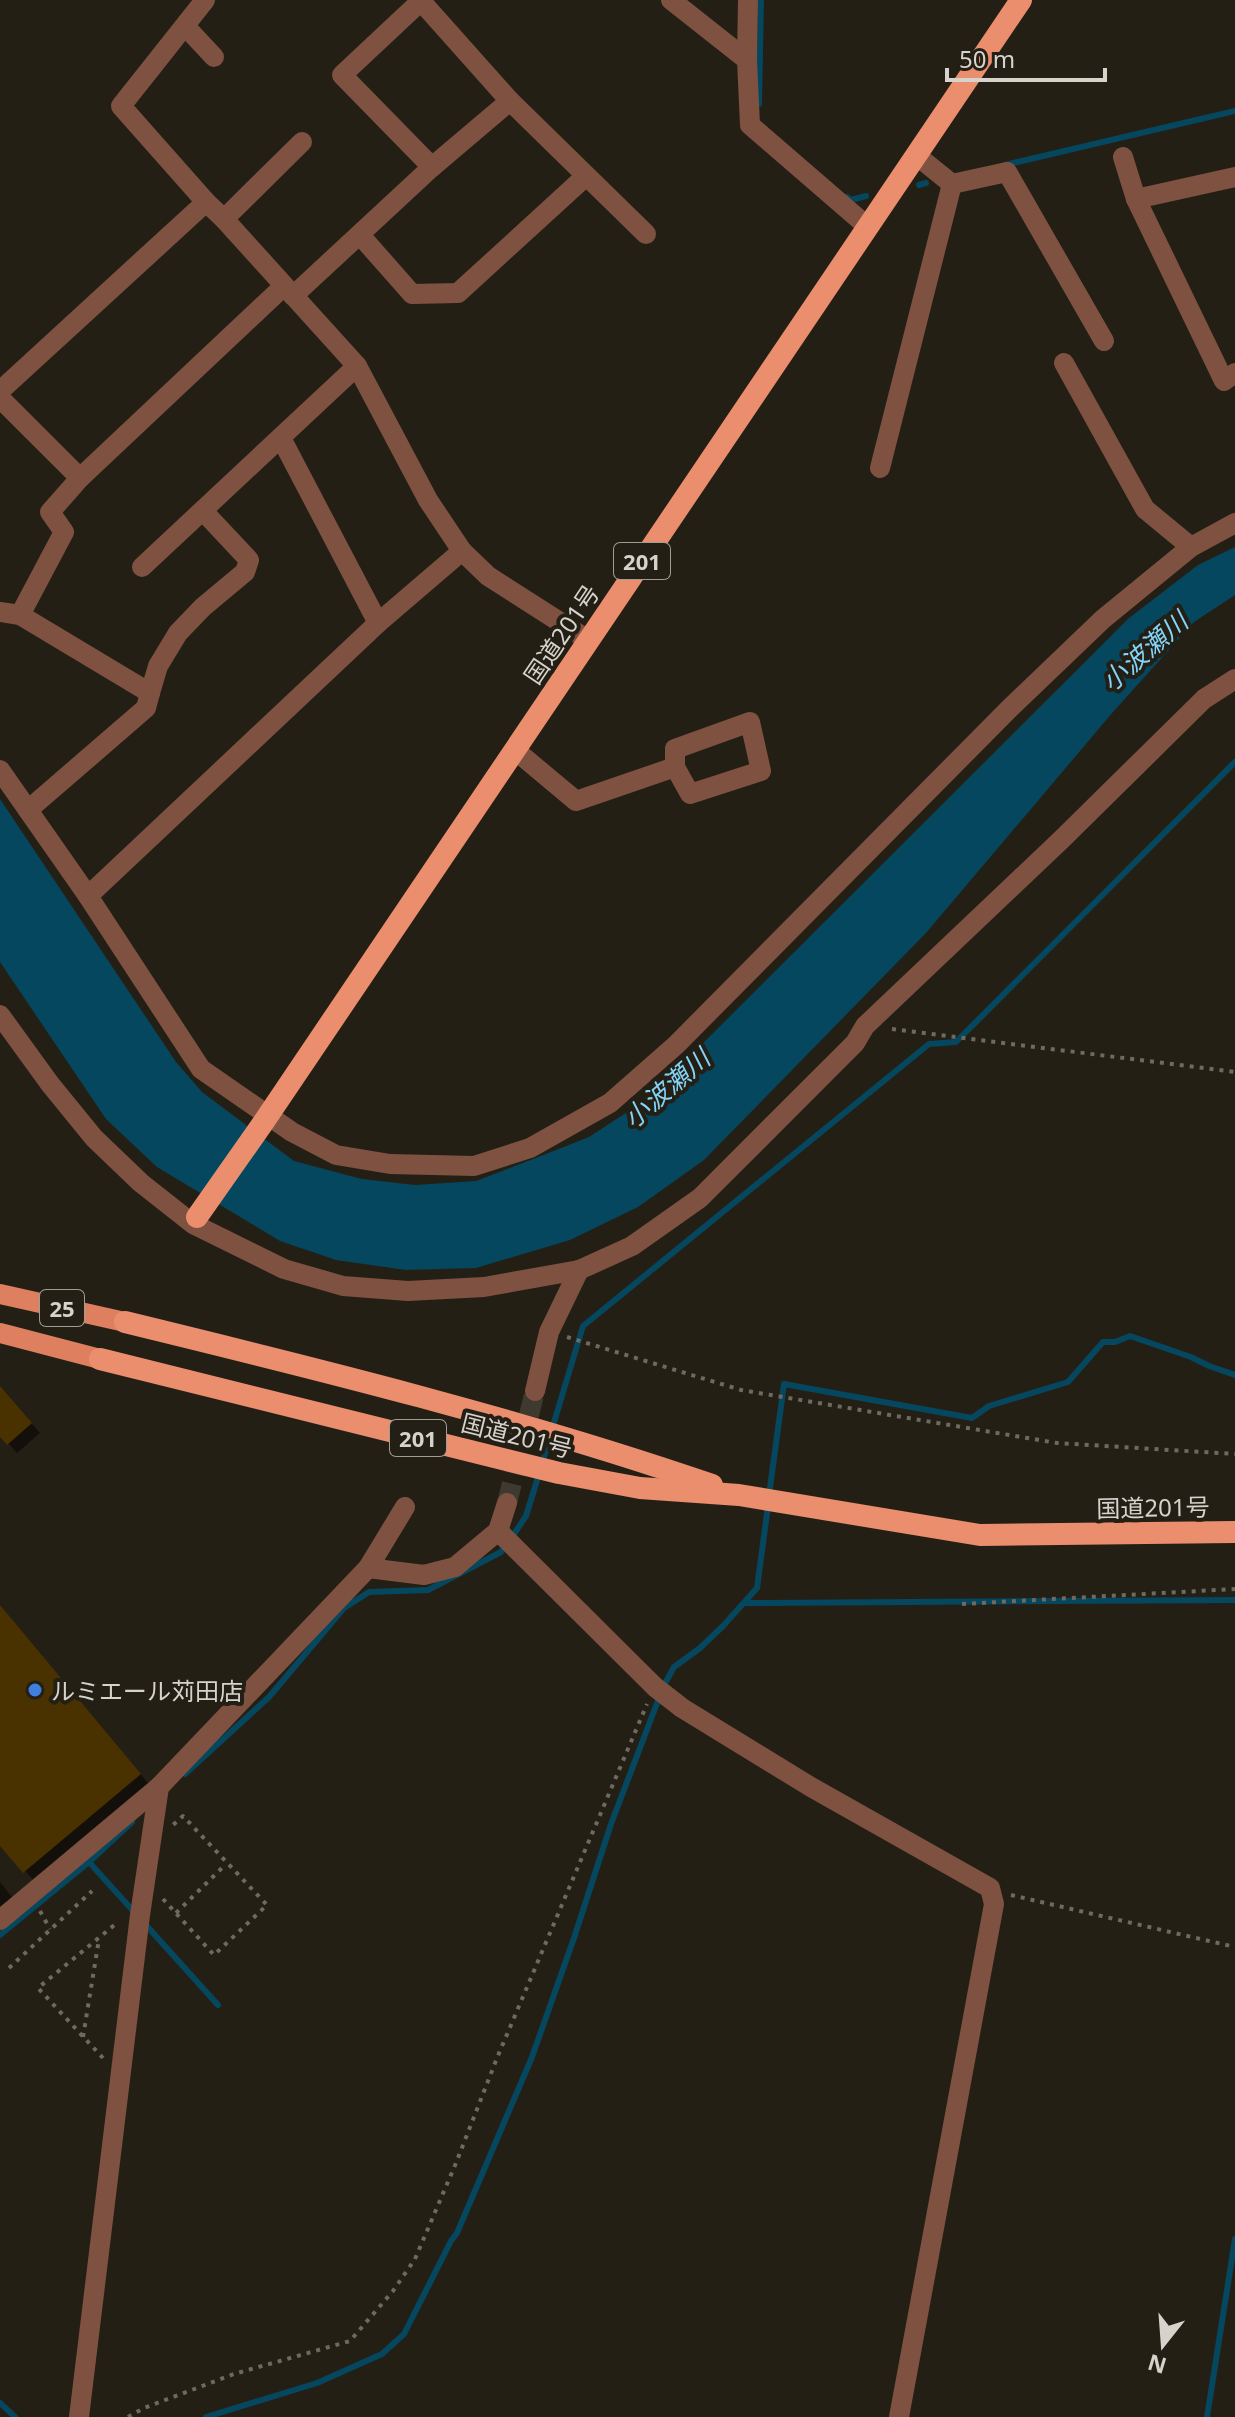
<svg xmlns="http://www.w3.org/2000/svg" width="1235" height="2417" font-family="'Noto Sans','Noto Sans JP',sans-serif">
<rect width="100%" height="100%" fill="#241f15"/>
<path fill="#04475e" d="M 1235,547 L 1235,595 L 1194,622 L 1113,712 L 926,933 L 704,1160 L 638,1207 L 570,1240 L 476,1268 L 406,1270 L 336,1260 L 280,1241 L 157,1167 L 106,1119 L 0,962 L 0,799 L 176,1062 L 202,1092 L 294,1161 L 362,1179 L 415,1185 L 476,1181 L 528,1161 L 589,1137 L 647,1099 L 1129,618 L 1198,565 Z"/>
<g fill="#0007">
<path d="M 0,1387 L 40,1433 L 17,1453 L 0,1434 Z"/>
<path d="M 0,1606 L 152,1788 L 37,1884 L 0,1843 Z"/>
<path d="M 0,1882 L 18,1905 L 0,1920 Z"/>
</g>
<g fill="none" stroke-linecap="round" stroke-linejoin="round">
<g stroke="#04475e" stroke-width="6">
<path d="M 759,104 L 761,0"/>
<path d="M 1005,165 L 1235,111"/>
<path d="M 919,185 L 926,183"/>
<path d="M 847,197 L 851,200 L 866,196"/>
<path d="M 552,1429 L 583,1326 L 929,1044 L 956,1042 L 1235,762"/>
<path d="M 542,1464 L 549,1440"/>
<path d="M 769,1495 L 784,1384 L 972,1418 L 989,1406 L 1068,1382 L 1103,1342 L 1115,1342 L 1130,1336 L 1191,1357 L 1209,1366 L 1235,1375"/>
<path d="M 512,1537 L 526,1516 L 539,1474"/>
<path d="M 744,1603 L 1235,1600"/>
<path d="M 663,1687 L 674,1667 L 700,1648 L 723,1626 L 757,1588 L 768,1506"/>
<path d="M 185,1774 L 269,1697 L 344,1608 L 369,1592 L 428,1590 L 501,1552 L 505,1546"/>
<path d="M 89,1862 L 132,1822"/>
<path d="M 145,1924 L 218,2005"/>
<path d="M 0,1935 L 89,1862 L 135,1913"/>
<path d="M 0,2403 L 15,2417"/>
<path d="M 206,2417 L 317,2383 L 382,2354 L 404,2334 L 451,2241 L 457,2233 L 532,2057 L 574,1938 L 611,1824 L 659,1698"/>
<path d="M 1207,2417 L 1235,2239"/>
</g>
</g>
<g fill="#4a3100">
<path d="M 0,1386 L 32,1423 L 7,1445 L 0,1437 Z"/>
<path d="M 0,1605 L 141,1774 L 23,1873 L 0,1846 Z"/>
</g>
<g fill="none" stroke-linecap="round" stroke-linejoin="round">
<path stroke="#3f3a30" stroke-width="20" stroke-dasharray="20 10" stroke-linecap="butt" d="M 507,1503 L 535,1391"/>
<g stroke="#6e6961" stroke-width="4" stroke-dasharray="4 6" stroke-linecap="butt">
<path d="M 892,1029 L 1235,1072"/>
<path d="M 567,1337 L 741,1390 L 1057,1443 L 1235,1454"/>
<path d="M 962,1604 L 1235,1589"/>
<path d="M 1011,1895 L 1235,1947"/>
<path d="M 163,1899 L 214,1955 L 267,1905 L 183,1816 L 173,1825"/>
<path d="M 40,1911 L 50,1929"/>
<path d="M 176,1913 L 226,1864"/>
<path d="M 9,1968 L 92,1891"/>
<path d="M 83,2037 L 99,1939"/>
<path d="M 103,2058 L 38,1988 L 118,1922"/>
<path d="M 128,2417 L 144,2408 L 234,2374 L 350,2341 L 393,2291 L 415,2259 L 456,2163 L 497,2058 L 647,1704"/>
</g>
<g stroke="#7e5141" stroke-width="20">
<path d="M 205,0 L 121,106 L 206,202"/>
<path d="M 420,0 L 510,101 L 646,234"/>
<path d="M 671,0 L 747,60 L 750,125 L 868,227"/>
<path d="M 421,1 L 342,75 L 432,167"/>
<path d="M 185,26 L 214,57"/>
<path d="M 747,60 L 748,0"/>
<path d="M 1123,157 L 1136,199 L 1224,381 L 1235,373"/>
<path d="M 952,184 L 1007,172 L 1104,341"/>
<path d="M 1136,199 L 1235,177"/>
<path d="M 224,219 L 302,142"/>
<path d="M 360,235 L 412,294 L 458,293 L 586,176"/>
<path d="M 293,296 L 432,167 L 510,101"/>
<path d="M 1064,363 L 1145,509 L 1191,547"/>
<path d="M 0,391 L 206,202 L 224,219 L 357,366 L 428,500 L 462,551 L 488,576 L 588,640"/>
<path d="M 0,398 L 80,478"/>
<path d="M 281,438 L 378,623"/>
<path d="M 880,468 L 952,184 L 916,155"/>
<path d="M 142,567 L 357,366"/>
<path d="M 0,612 L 20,615 L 150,693 L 158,666 L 178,633 L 203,607 L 245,572 L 249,560 L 203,511"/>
<path d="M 20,615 L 64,532 L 50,512 L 80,478 L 284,286"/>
<path d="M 515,750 L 576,801 L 675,767 L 690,794 L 761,771 L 750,722 L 675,749 L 675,767"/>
<path d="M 0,770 L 88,896 L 201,1069 L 292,1132 L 336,1155 L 390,1164 L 474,1166 L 530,1148 L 610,1103 L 676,1045 L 1010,708 L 1103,619 L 1191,547 L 1235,523"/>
<path d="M 28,810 L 146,708 L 150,693"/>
<path d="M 88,896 L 378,623 L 462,551"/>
<path d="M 0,1015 L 50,1084 L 94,1138 L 141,1183 L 193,1224 L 284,1269 L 343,1286 L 408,1291 L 484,1287 L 579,1270 L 632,1246 L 700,1198 L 855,1043 L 865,1026 L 1061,840 L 1204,699 L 1235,679"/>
<path d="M 535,1391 L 549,1332 L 579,1270"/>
<path d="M 498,1531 L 655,1687 L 682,1708 L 811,1787 L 990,1888 L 994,1904 L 899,2417"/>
<path d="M 368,1568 L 424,1575 L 455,1567 L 498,1531 L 507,1503"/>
<path d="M 0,1920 L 159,1787 L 368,1568 L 405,1507"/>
<path d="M 79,2417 L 140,1915 L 159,1787"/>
</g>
<g stroke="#de8060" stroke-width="20">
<path d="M 0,1294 L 125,1322"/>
<path d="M 0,1333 L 100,1359"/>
</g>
<g stroke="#ea8e6e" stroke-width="22">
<path d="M 197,1217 L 263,1123 L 1021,0"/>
<path d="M 125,1322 C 322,1370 520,1419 712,1485"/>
<path d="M 100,1359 L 559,1473 L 640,1488 L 739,1495 L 980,1535 L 1235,1532"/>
</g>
</g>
<circle fill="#3f7fe0" stroke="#241f15" stroke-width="3" cx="35" cy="1690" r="8"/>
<g text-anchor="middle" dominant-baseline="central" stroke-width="8" stroke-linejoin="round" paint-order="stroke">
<g fill="#241f15" stroke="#a19c95" stroke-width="2">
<rect x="614" y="543" width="56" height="36" rx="6"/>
<rect x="40" y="1290" width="44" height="36" rx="6"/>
<rect x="390" y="1420" width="56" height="36" rx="6"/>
</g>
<g font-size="22" font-weight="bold" fill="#d6d2cc">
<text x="642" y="561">201</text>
<text x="62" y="1308">25</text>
<text x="418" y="1438">201</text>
</g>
<g font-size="24" fill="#d6d2cc" stroke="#241f15">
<text transform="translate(561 634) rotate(-56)">国道201号</text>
<text transform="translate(517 1435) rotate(14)">国道201号</text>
<text transform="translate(1153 1507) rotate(-1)">国道201号</text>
</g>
<g font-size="24" fill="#d6d2cc" stroke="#241f15" text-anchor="start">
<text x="51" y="1690">ルミエール苅田店</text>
</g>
<g font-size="26" font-style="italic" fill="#82d4f8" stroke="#241f15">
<text transform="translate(1144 651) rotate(-41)">小波瀬川</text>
<text transform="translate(666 1088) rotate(-41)">小波瀬川</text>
</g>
</g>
<g transform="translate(1163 2345) rotate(197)" stroke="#241f15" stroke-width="6" paint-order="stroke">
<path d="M0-6L14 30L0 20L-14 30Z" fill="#d6d2cc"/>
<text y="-12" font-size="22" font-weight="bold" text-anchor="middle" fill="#d6d2cc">N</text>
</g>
<path d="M947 68v12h158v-12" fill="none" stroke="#d6d2cc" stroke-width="4"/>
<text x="959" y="68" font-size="24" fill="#d6d2cc" stroke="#241f15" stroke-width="6" paint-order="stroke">50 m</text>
</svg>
